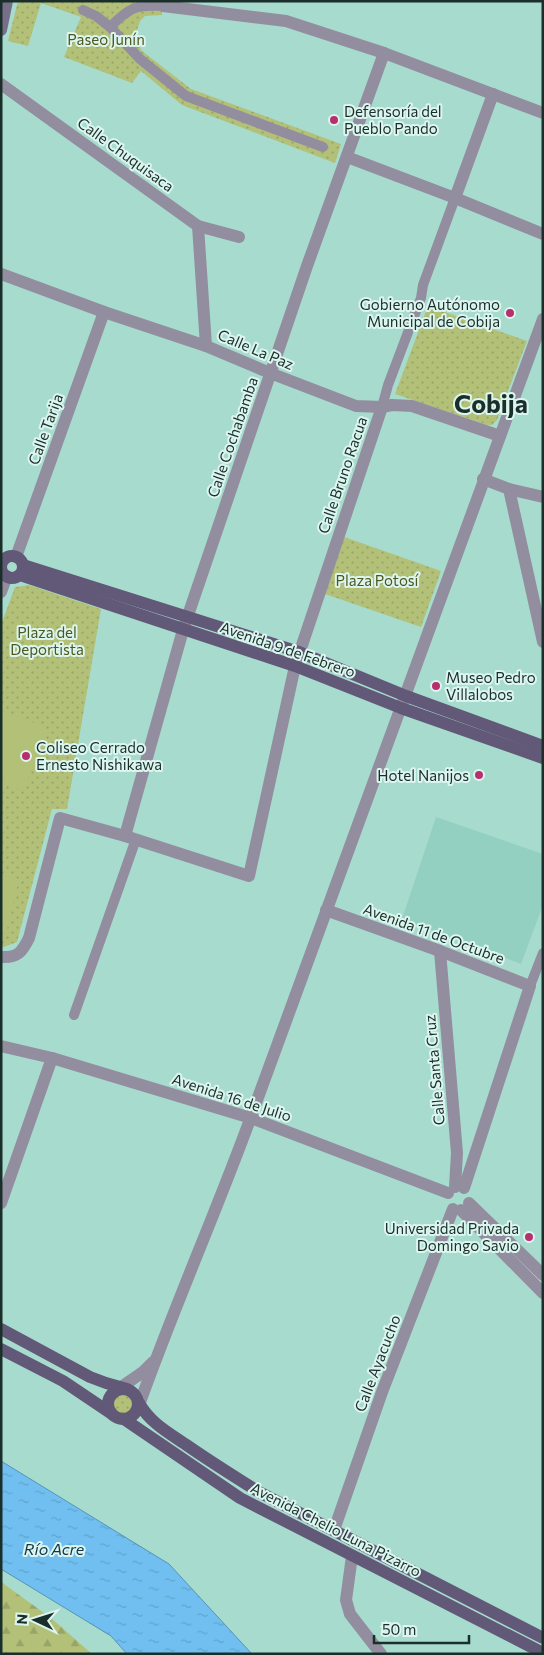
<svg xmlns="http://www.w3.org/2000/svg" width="544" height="1655" font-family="Commissioner,sans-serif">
<defs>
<pattern id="grass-dots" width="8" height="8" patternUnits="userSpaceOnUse" patternTransform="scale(1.25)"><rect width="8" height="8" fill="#b2c078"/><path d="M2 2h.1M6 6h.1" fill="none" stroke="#98a568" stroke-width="1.8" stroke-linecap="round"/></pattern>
<pattern id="forest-firs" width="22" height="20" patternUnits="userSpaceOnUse" patternTransform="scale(1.25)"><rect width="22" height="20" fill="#b2c078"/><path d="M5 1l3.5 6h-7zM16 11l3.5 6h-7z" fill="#98a568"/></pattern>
<pattern id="water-ripples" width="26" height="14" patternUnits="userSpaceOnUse" patternTransform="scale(1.25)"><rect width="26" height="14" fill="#70bff0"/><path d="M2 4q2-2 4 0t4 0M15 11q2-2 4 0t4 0" fill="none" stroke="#60a4ce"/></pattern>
</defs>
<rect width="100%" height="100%" fill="#a7dbce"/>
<path fill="#93d0c1" d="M 436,817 L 543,854 L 543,905 L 521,964 L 402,919 Z"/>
<g fill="url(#grass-dots)">
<path d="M 18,1 L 162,1 L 162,15 L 145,16 L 140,21 L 137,30 L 138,44 L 142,51 L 191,89 L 341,144 L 335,163 L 182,105 L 141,71 L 132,83 L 64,57 L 81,17 L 41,3 L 28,46 L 8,41 Z"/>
<path d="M 428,306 L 527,341 L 497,420 L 492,425 L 487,425 L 395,394 Z"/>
<path d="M 344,537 L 441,571 L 421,627 L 325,594 Z"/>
<path d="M 29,585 L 101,609 L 67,809 L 52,809 L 17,942 L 1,948 L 1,625 L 15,587 Z"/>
<circle cx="123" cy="1404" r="10"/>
</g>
<path fill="url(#forest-firs)" d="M 1,1582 L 51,1618 L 92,1654 L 1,1654 Z"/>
<g fill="#b2c078">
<path d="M 2,711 L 46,727 L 24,791 L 1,783 Z"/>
<path d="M 1,875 L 19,879 L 6,934 L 1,933 Z"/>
</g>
<path fill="url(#water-ripples)" stroke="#5694b5" d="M 1,1461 L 169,1564 L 252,1654 L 127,1654 L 111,1636 L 1,1569 Z"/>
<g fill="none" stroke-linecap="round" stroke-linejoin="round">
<g stroke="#938e9f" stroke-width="10">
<path d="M 83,10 L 96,16 L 110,27 L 140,59 L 186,96 L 323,147"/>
<path d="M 110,27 C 130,7 135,5 163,6"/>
<path d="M 382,407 L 388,385 L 421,298 L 423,285 L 455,198"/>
<path d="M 530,986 L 543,953"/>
<path d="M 74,1015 L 136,839"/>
</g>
<g stroke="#938e9f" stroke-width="12">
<path d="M 163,6 L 286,21 L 384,53 L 543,113"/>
<path d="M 1,84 L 198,226 L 239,237"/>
<path d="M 347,157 L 455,198 L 543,234"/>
<path d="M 455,198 L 493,94"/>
<path d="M 198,226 L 206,346"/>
<path d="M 1,274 L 104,312 L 206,346 L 270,373 L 356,406 L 382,407 L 392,405 L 412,406 L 500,436"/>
<path d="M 483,479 L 509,489 L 543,497"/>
<path d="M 509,489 L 543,642"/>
<path d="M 16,557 L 104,312"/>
<path d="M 1,592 L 7,576"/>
<path d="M 125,836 L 183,630 L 307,266 L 384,53"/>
<path d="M 326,910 L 440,951 L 530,986 L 464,1188"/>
<path d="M 440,951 L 457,1153 L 455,1187"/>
<path d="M 1,957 C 18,958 22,952 29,938 L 60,818 L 125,836 L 249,876 L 295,666 L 382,407"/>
<path d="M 1,1046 L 52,1058 L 251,1118 L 448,1193"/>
<path d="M 1,1203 L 52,1058"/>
<path d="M 469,1203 L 543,1275"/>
<path d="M 461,1210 L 543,1293"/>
<path d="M 117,1390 L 143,1372 L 153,1362"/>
<path d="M 138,1408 C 173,1309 216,1213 252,1114 C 350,850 444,584 543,319"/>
<path d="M 334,1530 L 382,1392 L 453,1209"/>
<path d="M 352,1556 L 346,1600 L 350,1614 L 381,1654"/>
</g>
<path stroke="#766f88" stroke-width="12" d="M 1,30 L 7,1"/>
<g stroke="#615977" stroke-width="12">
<circle cx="12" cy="567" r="11"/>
<path d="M 23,565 L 299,652 L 406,696 L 543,746"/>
<path d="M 20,575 L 295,666 L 401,708 L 543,758"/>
<path d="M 1,1329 L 90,1377 L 106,1383 L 127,1389"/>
<path d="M 1,1349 L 63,1381 L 112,1414"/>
<circle cx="123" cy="1404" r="15"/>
<path d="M 139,1403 C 150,1423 169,1433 188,1446 C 211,1462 235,1477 259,1492 L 543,1638"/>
<path d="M 124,1419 L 240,1498 L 543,1653"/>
</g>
</g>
<g fill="#b82f6d" stroke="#dcf6ef" stroke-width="2">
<circle cx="334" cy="120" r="5"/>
<circle cx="510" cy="313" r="5"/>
<circle cx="436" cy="686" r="5"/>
<circle cx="26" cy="756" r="5"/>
<circle cx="479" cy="775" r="5"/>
<circle cx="529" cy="1237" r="5"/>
</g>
<g text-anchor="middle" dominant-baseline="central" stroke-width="4" stroke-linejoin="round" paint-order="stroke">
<g font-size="15" fill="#4e571d" stroke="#dcf6ef">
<text x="106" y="39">Paseo Junín</text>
<text x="377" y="580">Plaza Potosí</text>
<text x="47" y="632">Plaza del<tspan x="47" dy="17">Deportista</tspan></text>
</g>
<g font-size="15" fill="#1a2e2a" stroke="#dcf6ef" text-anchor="start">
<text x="344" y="111">Defensoría del<tspan x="344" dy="17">Pueblo Pando</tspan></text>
<text x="500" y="304" text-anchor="end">Gobierno Autónomo<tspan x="500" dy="17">Municipal de Cobija</tspan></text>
<text x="446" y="677">Museo Pedro<tspan x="446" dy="17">Villalobos</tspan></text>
<text x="36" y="747">Coliseo Cerrado<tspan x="36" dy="17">Ernesto Nishikawa</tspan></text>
<text x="469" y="775" text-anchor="end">Hotel Nanijos</text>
<text x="519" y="1228" text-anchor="end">Universidad Privada<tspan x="519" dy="17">Domingo Savio</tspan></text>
</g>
<g font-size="15" fill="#1a2e2a" stroke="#dcf6ef">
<text transform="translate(126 154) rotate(36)">Calle Chuquisaca</text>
<text transform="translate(256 349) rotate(23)">Calle La Paz</text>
<text transform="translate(45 429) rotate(-70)">Calle Tarija</text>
<text transform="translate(232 437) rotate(-71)">Calle Cochabamba</text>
<text transform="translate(342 475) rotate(-71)">Calle Bruno Racua</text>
<text transform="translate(288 649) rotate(19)">Avenida 9 de Febrero</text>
<text transform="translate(434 933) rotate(20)">Avenida 11 de Octubre</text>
<text transform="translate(434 1070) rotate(-95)">Calle Santa Cruz</text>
<text transform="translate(232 1097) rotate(18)">Avenida 16 de Julio</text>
<text transform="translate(377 1363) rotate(-69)">Calle Ayacucho</text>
<text transform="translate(336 1529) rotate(27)">Avenida Chelio Luna Pizarro</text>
</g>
<g font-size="16" font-style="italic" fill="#113549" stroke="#dcf6ef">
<text x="54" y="1548">Río Acre</text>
</g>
<g font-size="25" font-weight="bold" fill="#1a2e2a" stroke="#dcf6ef">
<text x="491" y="403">Cobija</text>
</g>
</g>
<rect width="544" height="1655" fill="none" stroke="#1a2e2a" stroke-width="5"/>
<g transform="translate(35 1620) rotate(274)" stroke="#dcf6ef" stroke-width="4" paint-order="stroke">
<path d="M0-4L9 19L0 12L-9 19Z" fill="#1a2e2a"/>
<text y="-8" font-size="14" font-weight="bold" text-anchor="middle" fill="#1a2e2a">N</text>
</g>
<path d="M374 1635v8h95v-8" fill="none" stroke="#1a2e2a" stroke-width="2.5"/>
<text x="382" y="1635" font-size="15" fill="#1a2e2a" stroke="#dcf6ef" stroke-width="4" paint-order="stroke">50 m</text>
</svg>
